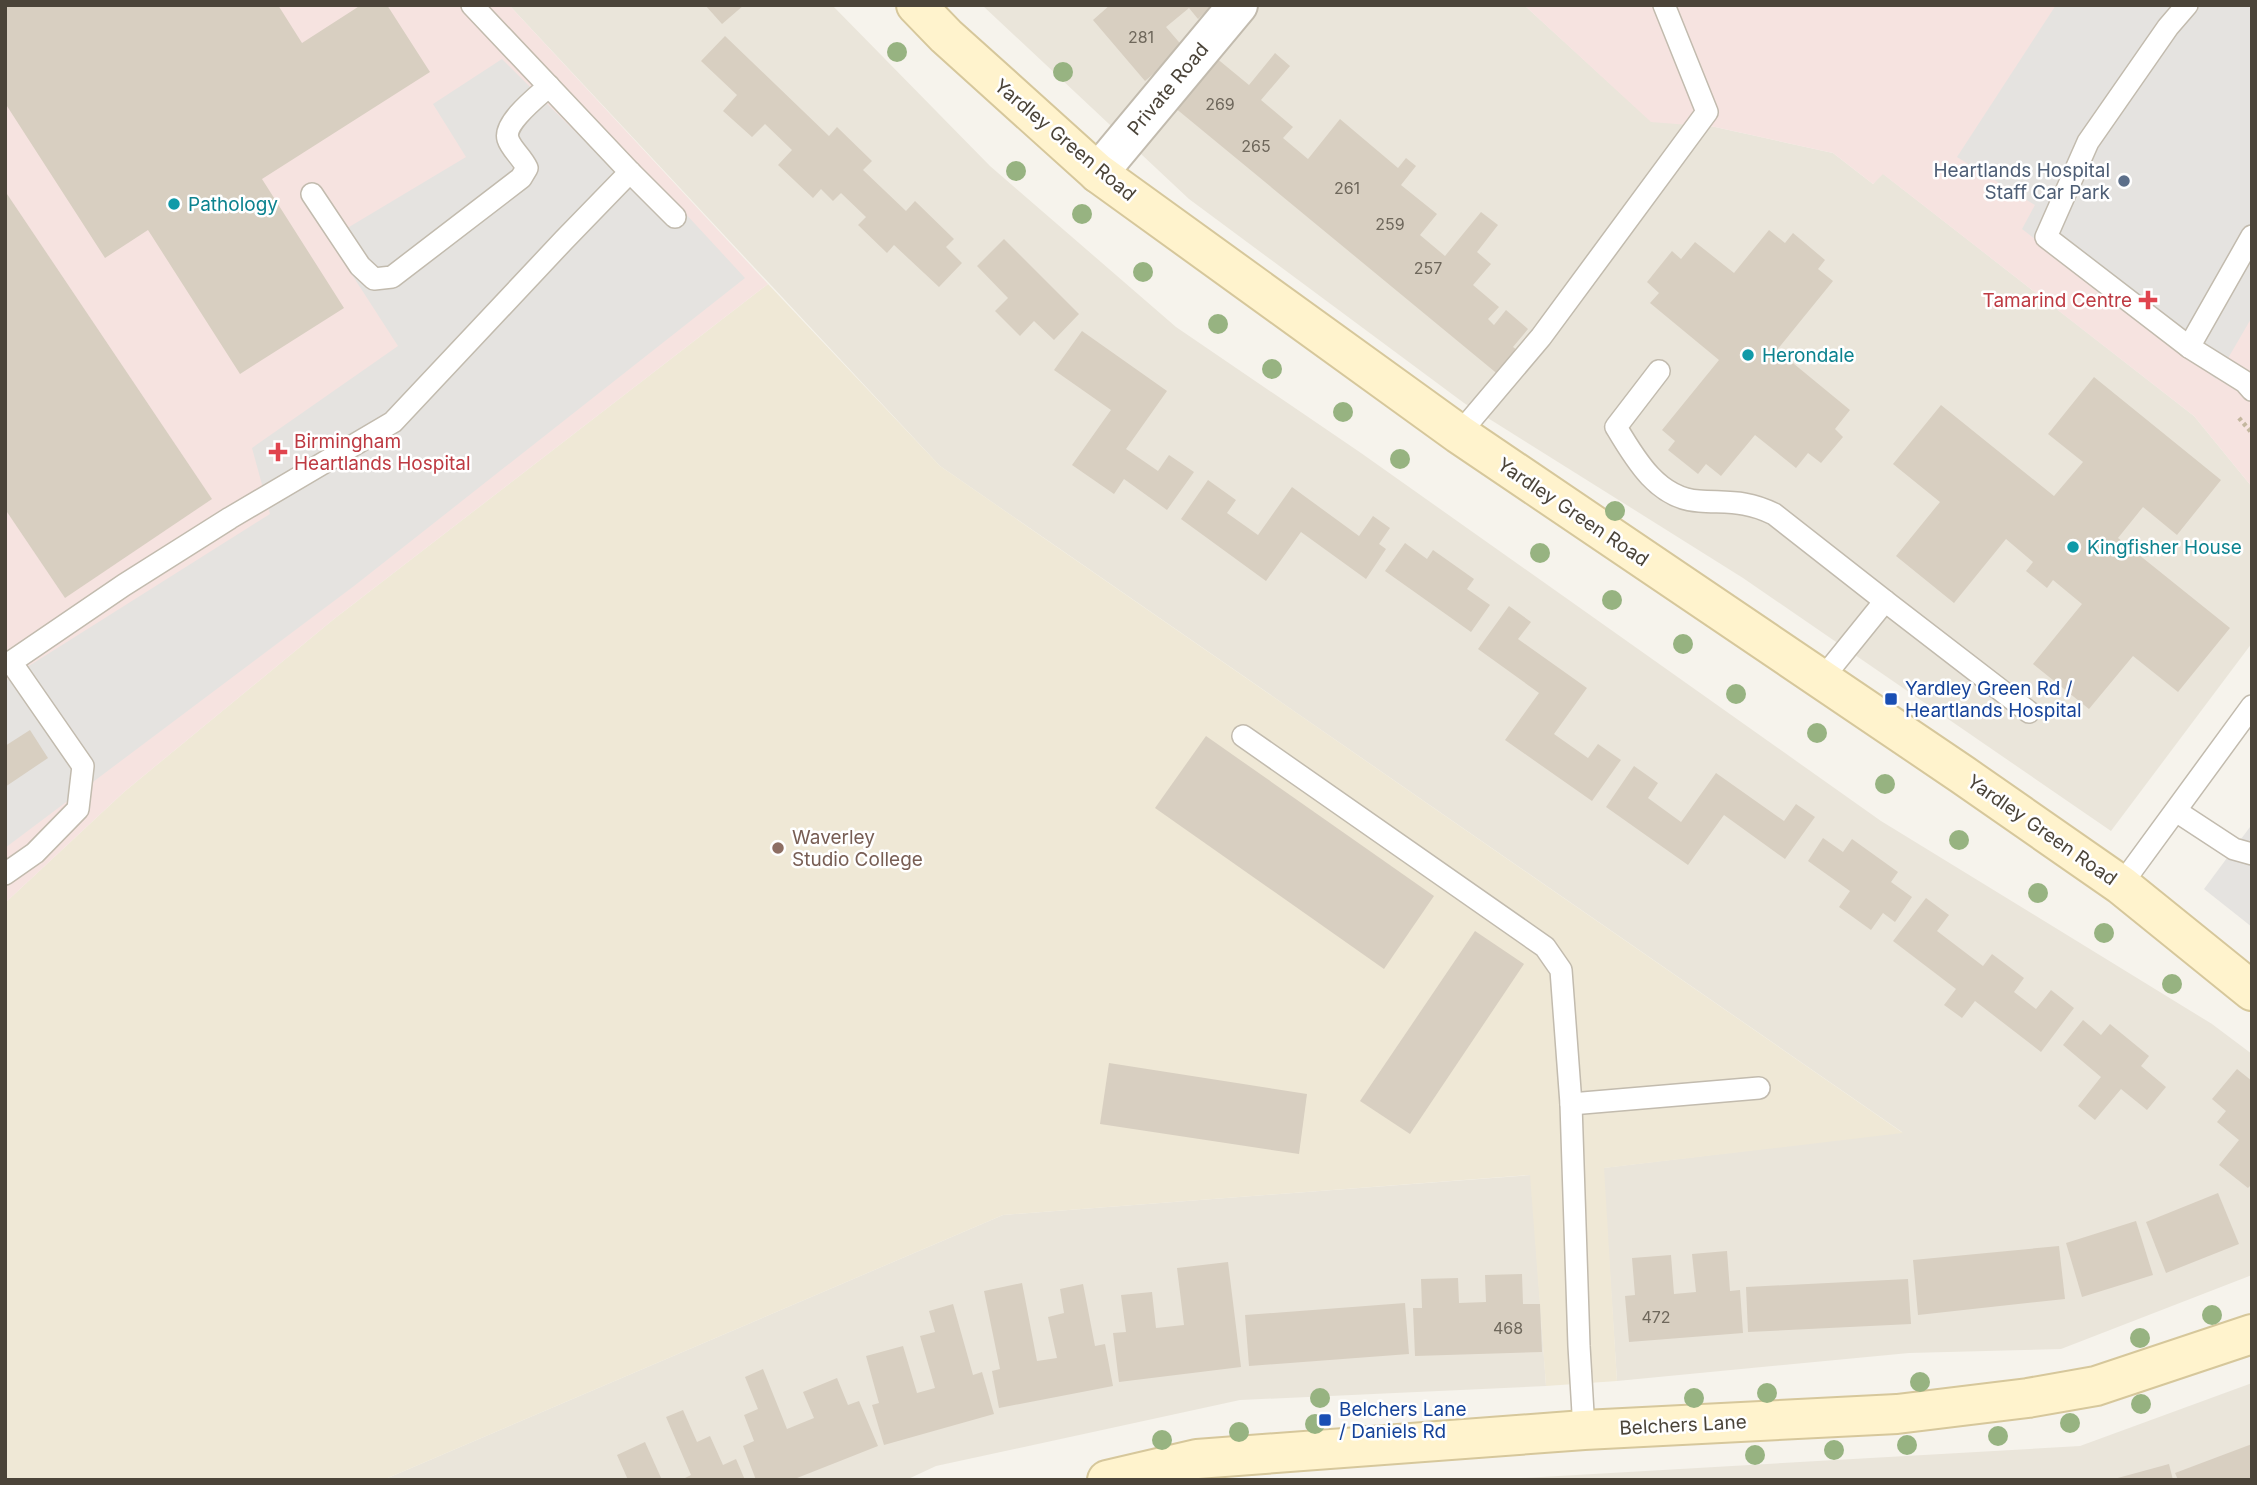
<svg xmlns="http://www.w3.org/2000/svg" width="2257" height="1485" font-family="Inter,sans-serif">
<rect width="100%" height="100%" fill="#f6f3ec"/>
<g fill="#eae5da">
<path d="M 509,5 L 832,5 L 990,166 L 1176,327 L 1361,453 L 1881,821 L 2212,1024 L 2252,1054 L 2252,1275 L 2061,1349 L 1909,1353 L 1617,1381 L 1603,1168 L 1902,1132 L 940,466 Z"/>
<path d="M 982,5 L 1524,5 L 1651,121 L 1715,127 L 1833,153 L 1873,184 L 1882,173 L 2194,416 L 2252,487 L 2252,643 L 2111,831 L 1743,578 L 1464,403 L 1189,199 Z"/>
<path d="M 1531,1175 L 1546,1386 L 1240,1400 L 936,1466 L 906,1480 L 383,1480 L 1003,1215 Z"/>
<path d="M 2252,1383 L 2252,1480 L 1488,1480 L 2080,1446 Z"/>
</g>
<path fill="#efe8d6" d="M 768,284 L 940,466 L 1903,1133 L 1604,1168 L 1617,1381 L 1546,1386 L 1530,1175 L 1003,1215 L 383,1480 L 5,1480 L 5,903 L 124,792 L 334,619 Z"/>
<g fill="#f6e3e0">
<path d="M 5,5 L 509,5 L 768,284 L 334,619 L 124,792 L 5,903 Z"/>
<path d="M 1524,5 L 2252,5 L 2252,487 L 2194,416 L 1883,174 L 1873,184 L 1833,153 L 1715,127 L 1651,122 Z"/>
</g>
<g fill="#e5e3e0">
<path d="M 2056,5 L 2252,5 L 2252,317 L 2216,379 L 2022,229 L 2035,205 L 1957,157 Z"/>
<path d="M 502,59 L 665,221 L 684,212 L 745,278 L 354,586 L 5,848 L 5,681 L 270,514 L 252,448 L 398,346 L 329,239 L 466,157 L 433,104 Z"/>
<path d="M 2250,827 L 2252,829 L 2252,927 L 2204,889 Z"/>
</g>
<g fill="#d8cfc1">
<path d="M 5,5 L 278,5 L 302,43 L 361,5 L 387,5 L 430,72 L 262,179 L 344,308 L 240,374 L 148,230 L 105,258 L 5,103 Z"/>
<path d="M 705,5 L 744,5 L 722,24 Z"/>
<path d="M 1110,5 L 1213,5 L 1198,19 L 1189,8 L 1166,27 L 1184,48 L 1145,81 L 1093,20 Z"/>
<path d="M 725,36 L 829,136 L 837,127 L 872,161 L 863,170 L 906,211 L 915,201 L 954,239 L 946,247 L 962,263 L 939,287 L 894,245 L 887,253 L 858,225 L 866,217 L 841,193 L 833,201 L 821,189 L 813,198 L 778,165 L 792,150 L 765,124 L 752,137 L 723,111 L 737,95 L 701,61 Z"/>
<path d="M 1275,53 L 1290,66 L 1261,100 L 1293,127 L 1283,138 L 1308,159 L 1340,119 L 1398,168 L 1406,158 L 1416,166 L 1401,185 L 1437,214 L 1420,235 L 1445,256 L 1481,212 L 1498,225 L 1477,252 L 1491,264 L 1473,285 L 1499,307 L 1488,319 L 1494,325 L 1506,310 L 1528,329 L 1513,347 L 1520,352 L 1500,376 L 1174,107 L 1215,57 L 1249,85 Z"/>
<path d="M 5,191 L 212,499 L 65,598 L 5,509 Z"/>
<path d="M 1769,230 L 1785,243 L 1793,233 L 1825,260 L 1818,269 L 1833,281 L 1777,350 L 1850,410 L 1835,429 L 1843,437 L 1821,463 L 1808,453 L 1796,468 L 1755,435 L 1721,476 L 1706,464 L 1698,474 L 1668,450 L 1675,441 L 1662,430 L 1719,360 L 1650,303 L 1659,293 L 1647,282 L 1672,251 L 1681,259 L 1695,242 L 1734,273 Z"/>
<path d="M 1004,239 L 1079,314 L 1054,340 L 1034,321 L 1020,336 L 995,311 L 1008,298 L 977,266 Z"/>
<path d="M 1082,331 L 1167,391 L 1126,449 L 1158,471 L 1169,455 L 1194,472 L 1167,510 L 1124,479 L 1114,494 L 1072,465 L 1111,410 L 1054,370 Z"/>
<path d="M 2094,377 L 2221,480 L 2177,535 L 2143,507 L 2118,538 L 2230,628 L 2178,692 L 2133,656 L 2089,709 L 2033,664 L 2082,604 L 2053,580 L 2047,588 L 2026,571 L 2033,562 L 2006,539 L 1954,603 L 1896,556 L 1940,502 L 1893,464 L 1941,405 L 2054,496 L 2083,462 L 2048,434 Z"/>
<path d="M 1208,480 L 1236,500 L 1227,513 L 1258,535 L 1292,487 L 1359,536 L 1373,516 L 1390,528 L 1379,544 L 1386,549 L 1366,579 L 1301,532 L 1266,581 L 1181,519 Z"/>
<path d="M 1405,543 L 1427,559 L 1433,550 L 1474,579 L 1467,589 L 1490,605 L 1471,632 L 1385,571 Z"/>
<path d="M 1509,606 L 1531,622 L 1518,639 L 1587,688 L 1554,734 L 1588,758 L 1598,744 L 1621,760 L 1592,801 L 1505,740 L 1539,693 L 1478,649 Z"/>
<path d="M 30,730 L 48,758 L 5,787 L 5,746 Z"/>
<path d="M 1206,736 L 1434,896 L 1384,969 L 1155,808 Z"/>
<path d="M 1634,766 L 1658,783 L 1648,798 L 1681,822 L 1716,773 L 1784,821 L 1796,804 L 1815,817 L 1785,859 L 1724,815 L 1688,865 L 1606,807 Z"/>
<path d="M 1823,838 L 1843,852 L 1852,839 L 1898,872 L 1891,882 L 1912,897 L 1895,922 L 1883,913 L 1871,930 L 1839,907 L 1850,891 L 1808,861 Z"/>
<path d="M 1926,898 L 1949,915 L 1937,931 L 1983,966 L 1992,954 L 2024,978 L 2014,992 L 2036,1009 L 2051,990 L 2074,1008 L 2041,1052 L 1975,1001 L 1962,1018 L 1944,1005 L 1956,989 L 1893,941 Z"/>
<path d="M 1475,931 L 1524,964 L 1410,1134 L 1360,1101 Z"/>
<path d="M 2083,1020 L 2101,1035 L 2110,1024 L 2149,1056 L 2141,1066 L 2166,1087 L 2147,1110 L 2121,1089 L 2095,1120 L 2078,1106 L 2101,1077 L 2063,1045 Z"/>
<path d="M 1109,1063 L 1307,1094 L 1299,1154 L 1100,1124 Z"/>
<path d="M 2237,1069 L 2252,1081 L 2252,1184 L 2248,1188 L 2219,1165 L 2239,1140 L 2217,1122 L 2226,1111 L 2212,1099 Z"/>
<path d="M 2218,1193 L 2239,1244 L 2166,1273 L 2146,1222 Z"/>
<path d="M 2136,1221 L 2153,1275 L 2082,1297 L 2066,1243 Z"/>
<path d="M 2059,1246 L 2065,1299 L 1918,1315 L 1913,1260 Z"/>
<path d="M 1727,1251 L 1730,1291 L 1740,1290 L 1743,1333 L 1629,1342 L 1625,1296 L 1635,1295 L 1632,1258 L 1671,1255 L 1674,1294 L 1696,1292 L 1692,1254 Z"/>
<path d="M 1228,1262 L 1241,1367 L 1119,1382 L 1113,1333 L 1126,1332 L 1121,1295 L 1152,1292 L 1156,1328 L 1184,1325 L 1177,1268 Z"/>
<path d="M 1522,1274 L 1523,1304 L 1540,1304 L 1542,1352 L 1415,1356 L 1413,1308 L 1422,1308 L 1421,1279 L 1458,1278 L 1459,1303 L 1486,1302 L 1485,1275 Z"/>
<path d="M 1908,1279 L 1911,1324 L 1748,1332 L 1746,1287 Z"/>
<path d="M 1022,1283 L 1037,1361 L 1057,1358 L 1048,1317 L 1064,1313 L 1060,1289 L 1083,1284 L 1095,1346 L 1105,1344 L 1113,1386 L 999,1408 L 992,1371 L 1000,1369 L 984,1291 Z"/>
<path d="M 1405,1303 L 1409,1354 L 1249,1366 L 1245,1315 Z"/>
<path d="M 953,1304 L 973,1375 L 982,1372 L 994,1414 L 884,1445 L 872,1405 L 879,1403 L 866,1356 L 903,1346 L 917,1393 L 935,1388 L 920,1336 L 935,1332 L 929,1311 Z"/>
<path d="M 763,1369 L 787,1429 L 814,1418 L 803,1392 L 837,1378 L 848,1405 L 859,1401 L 878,1446 L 792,1480 L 756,1480 L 743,1446 L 754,1441 L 744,1415 L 758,1409 L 745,1377 Z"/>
<path d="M 683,1410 L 697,1442 L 710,1436 L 723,1465 L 736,1459 L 745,1480 L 681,1480 L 691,1475 L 666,1417 Z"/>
<path d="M 645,1442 L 662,1480 L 628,1480 L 617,1455 Z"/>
<path d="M 2252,1444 L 2252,1480 L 2178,1480 L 2175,1473 Z"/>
<path d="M 2169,1464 L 2173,1480 L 2114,1480 L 2114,1479 Z"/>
</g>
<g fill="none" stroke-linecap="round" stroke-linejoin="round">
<defs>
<g id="lane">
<path d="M 2187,5 L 2168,27 L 2088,142 L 2046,237 L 2189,347 L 2245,382 L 2252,390"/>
<path d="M 630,172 L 675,217"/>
<path d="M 312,194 L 360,266 L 374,279 L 392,277 L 521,178 L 527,168 C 522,157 511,149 508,139 C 503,123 538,96 549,86"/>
<path d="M 2189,347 L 2252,236"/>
<path d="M 1659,371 L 1616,427 C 1635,459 1658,499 1699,501 C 1728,503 1746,500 1774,514 L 1885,601 L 1822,679"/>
<path d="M 1459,434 L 1541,337 L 1707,112 L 1664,5"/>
<path d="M 1885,601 L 2029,712"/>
<path d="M 1243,736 L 1545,947 L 1561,970 L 1571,1104 L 1579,1346 L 1584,1430"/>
<path d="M 2176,811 L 2234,849 L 2252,854"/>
<path d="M 5,874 L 35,853 L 78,809 L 83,766 L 11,662 L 124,585 L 230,518 L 393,422 L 564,240 L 630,172 L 472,5"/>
<path d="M 2121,885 L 2252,706"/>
<path d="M 1571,1104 L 1759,1088"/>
</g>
<path id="street" d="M 1098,173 L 1238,5"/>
<g id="secondary">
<path d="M 916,5 L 946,36 L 1098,173 L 1459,434 L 1963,775 L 2121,885 L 2252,991"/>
<path d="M 1107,1480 L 1197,1459 L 1584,1430 L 1897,1414 L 2028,1398 L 2096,1386 L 2252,1334"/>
</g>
</defs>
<use href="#lane" stroke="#c2bbae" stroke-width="24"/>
<use href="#street" stroke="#c2bbae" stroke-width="42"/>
<use href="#secondary" stroke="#d6c79b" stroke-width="42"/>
<path stroke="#c4b79f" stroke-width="4.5" stroke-dasharray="3.5 3.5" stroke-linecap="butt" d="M 2239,418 L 2252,433"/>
<use href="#lane" stroke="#fff" stroke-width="21"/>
<use href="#street" stroke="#fff" stroke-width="38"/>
<use href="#secondary" stroke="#fff3cd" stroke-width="38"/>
</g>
<g fill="#97b381">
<circle cx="897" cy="52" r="10"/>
<circle cx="1063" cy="72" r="10"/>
<circle cx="1016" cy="171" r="10"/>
<circle cx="1082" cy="214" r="10"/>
<circle cx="1143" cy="272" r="10"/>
<circle cx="1218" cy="324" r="10"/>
<circle cx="1272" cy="369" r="10"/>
<circle cx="1343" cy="412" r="10"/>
<circle cx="1400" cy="459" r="10"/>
<circle cx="1615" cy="511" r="10"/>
<circle cx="1540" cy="553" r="10"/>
<circle cx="1612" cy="600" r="10"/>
<circle cx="1683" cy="644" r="10"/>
<circle cx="1736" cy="694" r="10"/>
<circle cx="1817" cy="733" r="10"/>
<circle cx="1885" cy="784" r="10"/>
<circle cx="1959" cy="840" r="10"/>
<circle cx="2038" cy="893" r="10"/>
<circle cx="2104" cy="933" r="10"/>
<circle cx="2172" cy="984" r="10"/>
<circle cx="2212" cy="1315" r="10"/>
<circle cx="2140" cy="1338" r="10"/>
<circle cx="1920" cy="1382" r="10"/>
<circle cx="1767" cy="1393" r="10"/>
<circle cx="1320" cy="1398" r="10"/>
<circle cx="1694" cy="1398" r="10"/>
<circle cx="2141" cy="1404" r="10"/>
<circle cx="2070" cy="1423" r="10"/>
<circle cx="1315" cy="1424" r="10"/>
<circle cx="1239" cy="1432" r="10"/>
<circle cx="1998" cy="1436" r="10"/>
<circle cx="1162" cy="1440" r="10"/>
<circle cx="1907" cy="1445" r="10"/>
<circle cx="1834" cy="1450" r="10"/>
<circle cx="1755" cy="1455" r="10"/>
</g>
<circle fill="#5c6f8a" stroke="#fff" stroke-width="2.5" cx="2124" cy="181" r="7"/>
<g fill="#0f9aa8" stroke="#fff" stroke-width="2.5">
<circle cx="174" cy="204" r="7"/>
<circle cx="1748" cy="355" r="7"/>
<circle cx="2073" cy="547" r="7"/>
</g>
<g fill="#e0444e" stroke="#fff" stroke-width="2.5">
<path d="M2144.5 289.5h7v7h7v7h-7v7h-7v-7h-7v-7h7z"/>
<path d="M274.5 441.5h7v7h7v7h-7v7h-7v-7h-7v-7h7z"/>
</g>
<g fill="#1a4fb4" stroke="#fff" stroke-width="2.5">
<rect x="1884" y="692" width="14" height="14" rx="3.5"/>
<rect x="1318" y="1413" width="14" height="14" rx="3.5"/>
</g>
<circle fill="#8d6e63" stroke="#fff" stroke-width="2.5" cx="778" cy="848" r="7"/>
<g text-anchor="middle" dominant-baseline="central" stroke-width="5" stroke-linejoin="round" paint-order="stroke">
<g font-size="16" fill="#6e675b">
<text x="1141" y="37">281</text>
<text x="1220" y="104">269</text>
<text x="1256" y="146">265</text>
<text x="1347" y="188">261</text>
<text x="1390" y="224">259</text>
<text x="1428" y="268">257</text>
<text x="1656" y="1317">472</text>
<text x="1508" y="1328">468</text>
</g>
<g font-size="19" fill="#4b4439" stroke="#fff">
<text transform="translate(1168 89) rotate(-50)">Private Road</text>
<text transform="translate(1065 140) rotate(40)">Yardley Green Road</text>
<text transform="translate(1573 512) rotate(34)">Yardley Green Road</text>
<text transform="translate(2042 830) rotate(35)">Yardley Green Road</text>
<text transform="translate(1683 1425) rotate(-3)">Belchers Lane</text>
</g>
<g font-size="19" fill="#4e5e75" stroke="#fff" text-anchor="end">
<text x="2110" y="170">Heartlands Hospital<tspan x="2110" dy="22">Staff Car Park</tspan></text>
</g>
<g font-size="19" fill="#0d838f" stroke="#fff" text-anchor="start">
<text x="188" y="204">Pathology</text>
<text x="1762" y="355">Herondale</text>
<text x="2087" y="547">Kingfisher House</text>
</g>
<g font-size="19" fill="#be3a42" stroke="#fff" text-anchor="end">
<text x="2132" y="300">Tamarind Centre</text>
<text x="294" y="441" text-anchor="start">Birmingham<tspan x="294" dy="22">Heartlands Hospital</tspan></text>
</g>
<g font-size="19" fill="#164399" stroke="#fff" text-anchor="start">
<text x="1905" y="688">Yardley Green Rd /<tspan x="1905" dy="22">Heartlands Hospital</tspan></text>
<text x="1339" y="1409">Belchers Lane<tspan x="1339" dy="22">/ Daniels Rd</tspan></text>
</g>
<g font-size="19" fill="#785e54" stroke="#fff" text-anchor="start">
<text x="792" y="837">Waverley<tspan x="792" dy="22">Studio College</tspan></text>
</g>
</g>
<rect width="2257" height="1485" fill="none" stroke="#4b4439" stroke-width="14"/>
</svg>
